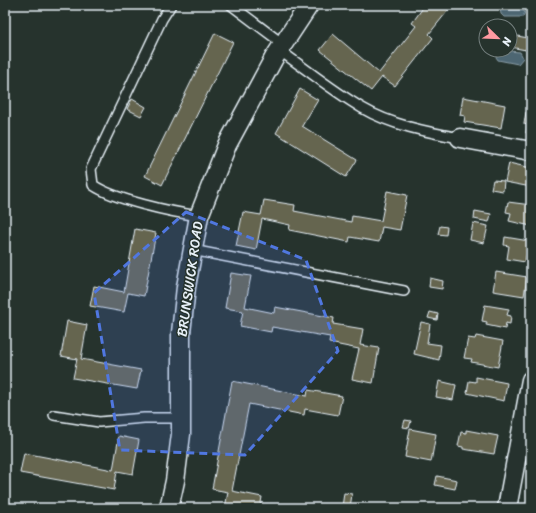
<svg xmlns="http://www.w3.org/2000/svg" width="536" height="513" font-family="Sriracha,sans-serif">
<rect width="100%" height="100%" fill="#26332d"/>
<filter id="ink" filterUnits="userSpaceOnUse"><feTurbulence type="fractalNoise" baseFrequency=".025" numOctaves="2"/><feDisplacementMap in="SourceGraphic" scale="8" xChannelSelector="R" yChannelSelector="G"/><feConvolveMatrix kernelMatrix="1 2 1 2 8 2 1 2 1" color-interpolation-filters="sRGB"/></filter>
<g filter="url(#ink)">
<g fill="#4d6672" stroke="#8b9ea8">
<path d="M 517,5 L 520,9 L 525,12 L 523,17 L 504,17 L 501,14 L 500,9 L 504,6 Z"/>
<path d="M 498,50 L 520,52 L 523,58 L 518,64 L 498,60 L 496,57 Z"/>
</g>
<g fill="#656550" stroke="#e8f1f8">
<path d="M 425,5 L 446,5 L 450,8 L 429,34 L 433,38 L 395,86 L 382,77 L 371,91 L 320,50 L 333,34 L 379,73 L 416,26 L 412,23 Z"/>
<path d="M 215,33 L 233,42 L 162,185 L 145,176 Z"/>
<path d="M 512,35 L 528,38 L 526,50 L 510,47 Z"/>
<path d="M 300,89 L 318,100 L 302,126 L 357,160 L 346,177 L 276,133 Z"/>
<path d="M 463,97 L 505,105 L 501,128 L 464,122 L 465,116 L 460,115 Z"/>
<path d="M 132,99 L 146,107 L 141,116 L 127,109 Z"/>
<path d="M 531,111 L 531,134 L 526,133 L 527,125 L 524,124 L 526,112 L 531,113 Z"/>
<path d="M 509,163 L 531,168 L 531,187 L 505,182 Z"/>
<path d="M 493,180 L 504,181 L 503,191 L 491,189 Z"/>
<path d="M 387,191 L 407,195 L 400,230 L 382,227 L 379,242 L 350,237 L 349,242 L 289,230 L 290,225 L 262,219 L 256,250 L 236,246 L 243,212 L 261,215 L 264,200 L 295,205 L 294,211 L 351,222 L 352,216 L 381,221 Z"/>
<path d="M 508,202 L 531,205 L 531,226 L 509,221 L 511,213 L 506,212 Z"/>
<path d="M 475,211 L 491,214 L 489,222 L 474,219 Z"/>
<path d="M 473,223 L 488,226 L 484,243 L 470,240 Z"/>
<path d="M 440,226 L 447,227 L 446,235 L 438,234 Z"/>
<path d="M 135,229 L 156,233 L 144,296 L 128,293 L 124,312 L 90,306 L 94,286 L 124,292 Z"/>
<path d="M 505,237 L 529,241 L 525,262 L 507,259 L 509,246 L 504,245 Z"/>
<path d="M 496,272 L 527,277 L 524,296 L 493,291 Z"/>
<path d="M 231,273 L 251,276 L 245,307 L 274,313 L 275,307 L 334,318 L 333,324 L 363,329 L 360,345 L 379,348 L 373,383 L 352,379 L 359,349 L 329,343 L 330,337 L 272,327 L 271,332 L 240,326 L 243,311 L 225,308 Z"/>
<path d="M 430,278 L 443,281 L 442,289 L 429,287 Z"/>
<path d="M 485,305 L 509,309 L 507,315 L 511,316 L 510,324 L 506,323 L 505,329 L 486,325 L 487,322 L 482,321 Z"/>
<path d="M 430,312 L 438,314 L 437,320 L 428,318 Z"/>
<path d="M 67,321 L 87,325 L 81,359 L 141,370 L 137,389 L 73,378 L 77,359 L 61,356 Z"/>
<path d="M 421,322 L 430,324 L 427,343 L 441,345 L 439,360 L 414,354 Z"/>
<path d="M 476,336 L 503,341 L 498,367 L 471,362 L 472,359 L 464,358 L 468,338 L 475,339 Z"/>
<path d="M 476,377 L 507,383 L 504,401 L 467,393 L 469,381 L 476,382 Z"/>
<path d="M 232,381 L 307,396 L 308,390 L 342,396 L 338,415 L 305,409 L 304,415 L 249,404 L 232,491 L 262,497 L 260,508 L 225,508 L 228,492 L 212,489 Z"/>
<path d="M 439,381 L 456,385 L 453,400 L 436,397 Z"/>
<path d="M 405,420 L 411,421 L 409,428 L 403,427 Z"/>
<path d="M 410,429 L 436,434 L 431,462 L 405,457 Z"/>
<path d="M 466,430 L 498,436 L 494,454 L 463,449 L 463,447 L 458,446 L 461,432 L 466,433 Z"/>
<path d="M 119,436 L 139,440 L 133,474 L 117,471 L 114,490 L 20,473 L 24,453 L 113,470 Z"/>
<path d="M 437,476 L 457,480 L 455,489 L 435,485 Z"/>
<path d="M 344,493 L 352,494 L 350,508 L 342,507 Z"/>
</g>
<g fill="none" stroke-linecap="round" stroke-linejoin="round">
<defs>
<g id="service">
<path d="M 171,5 L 162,19 L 91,169 L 93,185 C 115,200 171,212 199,216"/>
<path d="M 231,5 L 283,44"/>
<path d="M 279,50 C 306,69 333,91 362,108 C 391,125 427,132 460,138"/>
<path d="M 192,250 L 404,291"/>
<path d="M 54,415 L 99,422 L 144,418 L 180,418"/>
</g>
<g id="minor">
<path d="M 460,138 L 531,151"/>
<path d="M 169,508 L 175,481 L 181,434 L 181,333 L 186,287 L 199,216 L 227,145 L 274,58 L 309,5"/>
<path d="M 507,508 L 531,380"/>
</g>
</defs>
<use href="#service" stroke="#e8f1f8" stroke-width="12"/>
<use href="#minor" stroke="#e8f1f8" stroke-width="21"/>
<use href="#service" stroke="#26332d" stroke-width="9"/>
<use href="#minor" stroke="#26332d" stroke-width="18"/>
</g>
</g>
<path fill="#5077e0" fill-opacity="0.2" stroke="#5077e0" stroke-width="3" stroke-dasharray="8 5" stroke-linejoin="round" d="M 186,212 L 306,260 L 338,351 L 245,455 L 120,450 L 94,293 Z"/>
<g text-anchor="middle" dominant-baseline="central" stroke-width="3" stroke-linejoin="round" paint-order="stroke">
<g font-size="14" fill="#e8f1f8" stroke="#26332d">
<text transform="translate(190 279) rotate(-82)">BRUNSWICK ROAD</text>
</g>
</g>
<rect width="536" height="513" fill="none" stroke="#26332d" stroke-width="20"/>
<rect x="10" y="10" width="516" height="493" fill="none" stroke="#e8f1f8" stroke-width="1.5" filter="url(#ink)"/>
<g transform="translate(498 38) rotate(113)"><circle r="19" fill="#26332d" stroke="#747f7e"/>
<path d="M0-3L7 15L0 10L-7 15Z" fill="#ff9aa2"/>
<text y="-6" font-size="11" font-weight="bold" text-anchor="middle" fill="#e8f1f8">N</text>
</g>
</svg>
